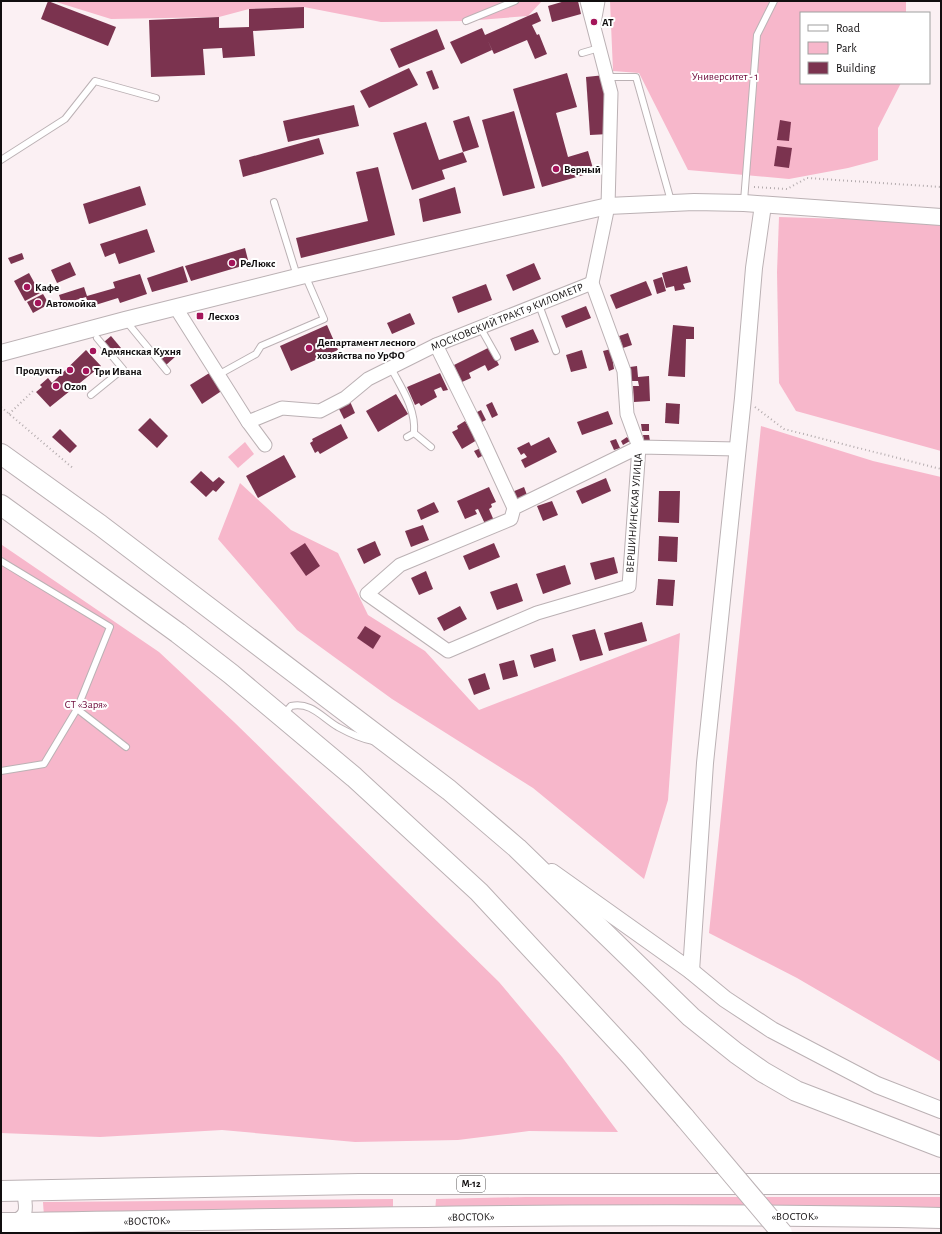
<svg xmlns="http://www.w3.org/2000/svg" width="942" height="1234" font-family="'Alegreya Sans',sans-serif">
<rect width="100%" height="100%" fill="#fbf0f3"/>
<g fill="#f7b7cb">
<path d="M 53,1 L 542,1 L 528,16 L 466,21 L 381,22 L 304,7 L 249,9 L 219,17 L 111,19 Z"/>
<path d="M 610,1 L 906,1 L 906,13 L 801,13 L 801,83 L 901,83 L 878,128 L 878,160 L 848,168 L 789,179 L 688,170 L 639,73 L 613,71 Z"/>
<path d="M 779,217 L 941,222 L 941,451 L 796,411 L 779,383 L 777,272 Z"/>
<path d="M 761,426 L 873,461 L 941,477 L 941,1062 L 797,978 L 709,933 Z"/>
<path d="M 245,442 L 254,454 L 238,468 L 228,457 Z"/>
<path d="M 240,483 L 291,530 L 338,553 L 368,615 L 425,651 L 479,710 L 680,633 L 668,800 L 644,879 L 533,788 L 392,699 L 297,630 L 218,539 Z"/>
<path d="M 2,545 L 159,652 L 234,722 L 499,982 L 562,1057 L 618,1132 L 529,1131 L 458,1140 L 355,1142 L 222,1130 L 100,1137 L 1,1133 Z"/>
<path d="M 526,1197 L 941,1197 L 941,1212 L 435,1213 L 436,1199 Z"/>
<path d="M 393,1199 L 393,1213 L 44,1217 L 43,1202 Z"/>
</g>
<g fill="#7b334f">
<path d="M 48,1 L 116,27 L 108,46 L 41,19 Z"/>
<path d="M 565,1 L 578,1 L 581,14 L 552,22 L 548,6 Z"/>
<path d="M 304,7 L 304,28 L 253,31 L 255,56 L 223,58 L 222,48 L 203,49 L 205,75 L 151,77 L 149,20 L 219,17 L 219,28 L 249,27 L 249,9 Z"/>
<path d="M 537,12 L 541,21 L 532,25 L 537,35 L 539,34 L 547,54 L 535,59 L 527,40 L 494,54 L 488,41 L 492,50 L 461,64 L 450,42 L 482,28 L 485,35 Z"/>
<path d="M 437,29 L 445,49 L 399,68 L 390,49 Z"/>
<path d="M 409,68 L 418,85 L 369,108 L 360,91 Z"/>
<path d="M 432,70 L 439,88 L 433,90 L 426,72 Z"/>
<path d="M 567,73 L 577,107 L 556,113 L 568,157 L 588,151 L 594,172 L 542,187 L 513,89 Z"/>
<path d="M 605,75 L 609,134 L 590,135 L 586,77 Z"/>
<path d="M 354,105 L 359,126 L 288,142 L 283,121 Z"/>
<path d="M 514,111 L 535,188 L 503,196 L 482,120 Z"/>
<path d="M 469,116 L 479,147 L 463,152 L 467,162 L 442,170 L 445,179 L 412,190 L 393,133 L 426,122 L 439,160 L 463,152 L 453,121 Z"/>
<path d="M 780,120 L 791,122 L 789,141 L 777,140 Z"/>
<path d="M 319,138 L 324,154 L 243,177 L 239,160 Z"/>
<path d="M 777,146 L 792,148 L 789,168 L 774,166 Z"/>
<path d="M 378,167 L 395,235 L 301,258 L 296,238 L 368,221 L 356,172 Z"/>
<path d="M 140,186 L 146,205 L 89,224 L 83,204 Z"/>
<path d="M 455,187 L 461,213 L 423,222 L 419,199 Z"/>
<path d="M 147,229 L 155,252 L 119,264 L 115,253 L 105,257 L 100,244 Z"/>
<path d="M 245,248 L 249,264 L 191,281 L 185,266 Z"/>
<path d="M 22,253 L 24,259 L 11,264 L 8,258 Z"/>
<path d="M 70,262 L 76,275 L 57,283 L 51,270 Z"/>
<path d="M 534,263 L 541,279 L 513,291 L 506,275 Z"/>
<path d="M 183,266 L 188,282 L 152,292 L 147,278 Z"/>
<path d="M 687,266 L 691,282 L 683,284 L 685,289 L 675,291 L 674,286 L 666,288 L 662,273 Z"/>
<path d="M 29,273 L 40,293 L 25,301 L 14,281 Z"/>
<path d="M 140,274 L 147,294 L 120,303 L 118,298 L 89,307 L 86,297 L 62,304 L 59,295 L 84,287 L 87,296 L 115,288 L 113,282 Z"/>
<path d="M 662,277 L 666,291 L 657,294 L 653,280 Z"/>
<path d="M 646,281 L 652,295 L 616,309 L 610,295 Z"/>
<path d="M 486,284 L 492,300 L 458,313 L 452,297 Z"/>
<path d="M 43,294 L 49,304 L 33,313 L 27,302 Z"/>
<path d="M 586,306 L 591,318 L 566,328 L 561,316 Z"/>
<path d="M 410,313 L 415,324 L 392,334 L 387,323 Z"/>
<path d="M 327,325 L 338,350 L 291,371 L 280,346 Z"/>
<path d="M 673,325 L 694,327 L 694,339 L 686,339 L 685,377 L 668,376 Z"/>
<path d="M 533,329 L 539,342 L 515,351 L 510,338 Z"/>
<path d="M 628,333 L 632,345 L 623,348 L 619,336 Z"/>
<path d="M 111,336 L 121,348 L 114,353 L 104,342 Z"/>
<path d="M 490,347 L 499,365 L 488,371 L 485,365 L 469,373 L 471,378 L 462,382 L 454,365 Z"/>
<path d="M 169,348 L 176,356 L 166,365 L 159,357 Z"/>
<path d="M 611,349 L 614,369 L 609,371 L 603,351 Z"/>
<path d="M 86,350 L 101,366 L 50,407 L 36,392 L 42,387 L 40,385 L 48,378 L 52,383 Z"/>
<path d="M 582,350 L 587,368 L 571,372 L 566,355 Z"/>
<path d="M 637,366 L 638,377 L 649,376 L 650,401 L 634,402 L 633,386 L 639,386 L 638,381 L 630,381 L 630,367 Z"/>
<path d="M 211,372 L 223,390 L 202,404 L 190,385 Z"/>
<path d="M 440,373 L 448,390 L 443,391 L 441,387 L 434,390 L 437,397 L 421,406 L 419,403 L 415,405 L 407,387 Z"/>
<path d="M 396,394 L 408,414 L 378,432 L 366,411 Z"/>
<path d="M 349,399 L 355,413 L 344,419 L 337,405 Z"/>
<path d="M 492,402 L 498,415 L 492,418 L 486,405 Z"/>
<path d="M 666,403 L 680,404 L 679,424 L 665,423 Z"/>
<path d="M 481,410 L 486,420 L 480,423 L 475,413 Z"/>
<path d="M 608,411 L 613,424 L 582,435 L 577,422 Z"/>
<path d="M 150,418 L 168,436 L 157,448 L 138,430 Z"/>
<path d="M 465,421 L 477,440 L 462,449 L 452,432 L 458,429 L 457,426 Z"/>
<path d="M 341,424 L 348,438 L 320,454 L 318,451 L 315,453 L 310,443 L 313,441 L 312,439 Z"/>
<path d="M 641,424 L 649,424 L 649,431 L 642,431 Z"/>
<path d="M 60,429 L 77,446 L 70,453 L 52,437 Z"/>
<path d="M 643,435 L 649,435 L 650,441 L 644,441 Z"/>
<path d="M 549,437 L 557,452 L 525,468 L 521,460 L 527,457 L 524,453 L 521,455 L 517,448 L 529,442 L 531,446 Z"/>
<path d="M 627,437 L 630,441 L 623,445 L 621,441 Z"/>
<path d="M 616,439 L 620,448 L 614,450 L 610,441 Z"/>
<path d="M 483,447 L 486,454 L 478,458 L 474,451 Z"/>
<path d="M 284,455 L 296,477 L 258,498 L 246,476 Z"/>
<path d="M 201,471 L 213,482 L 219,477 L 225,482 L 216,492 L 213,490 L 206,497 L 190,482 Z"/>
<path d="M 606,478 L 611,491 L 582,504 L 576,491 Z"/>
<path d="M 489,487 L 496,502 L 491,504 L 492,507 L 489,509 L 495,523 L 486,526 L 478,509 L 475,510 L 477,514 L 465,519 L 457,501 Z"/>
<path d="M 524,487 L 527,495 L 515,501 L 512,492 Z"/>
<path d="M 659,491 L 680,491 L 679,523 L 658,522 Z"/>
<path d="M 552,501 L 558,515 L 543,521 L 537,506 Z"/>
<path d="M 434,502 L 439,512 L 421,520 L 417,510 Z"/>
<path d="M 423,525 L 429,540 L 411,547 L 405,531 Z"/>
<path d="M 659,536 L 678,537 L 677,562 L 658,561 Z"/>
<path d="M 375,541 L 381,555 L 364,564 L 357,549 Z"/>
<path d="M 305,543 L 320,566 L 306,576 L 290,553 Z"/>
<path d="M 494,543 L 500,557 L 469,570 L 463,556 Z"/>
<path d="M 614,557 L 618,573 L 595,580 L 590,563 Z"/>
<path d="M 565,565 L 571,584 L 543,594 L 536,574 Z"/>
<path d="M 426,571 L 433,589 L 419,595 L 411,578 Z"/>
<path d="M 658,579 L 675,580 L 673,606 L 656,605 Z"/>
<path d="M 517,583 L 523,601 L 497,610 L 490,592 Z"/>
<path d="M 460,606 L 467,619 L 444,631 L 437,618 Z"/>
<path d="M 642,622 L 647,641 L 609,651 L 604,633 Z"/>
<path d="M 365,626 L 381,636 L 373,649 L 357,638 Z"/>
<path d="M 595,629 L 603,655 L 580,661 L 572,635 Z"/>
<path d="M 553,648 L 556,661 L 534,668 L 530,655 Z"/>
<path d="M 514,660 L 518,676 L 503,680 L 499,664 Z"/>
<path d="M 485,673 L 490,689 L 474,695 L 468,679 Z"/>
</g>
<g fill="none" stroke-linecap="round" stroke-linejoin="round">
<defs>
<g id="service">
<path d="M 466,21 L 515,1"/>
<path d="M 582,53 L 599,48"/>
<path d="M 608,77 L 636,77 L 671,201"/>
<path d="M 1,160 L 65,119 L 95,81 L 156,98"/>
<path d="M 744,201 L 757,35 L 774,1"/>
<path d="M 274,202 L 297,276"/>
<path d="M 539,305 L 556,351"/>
<path d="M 126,321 L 167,371"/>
<path d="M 480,327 L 497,357"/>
<path d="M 391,368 C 402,389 416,409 414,433 L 407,437"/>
<path d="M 218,375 L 256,354 L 261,346 L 324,319 L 305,275"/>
<path d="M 91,395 L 123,369 L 97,338"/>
<path d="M 414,433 L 431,447"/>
<path d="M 1,561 L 110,627 L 77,709 L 44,764 L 1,771"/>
<path d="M 77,709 L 126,747"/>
<path d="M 284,714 L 291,706 C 312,702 321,717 338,727 C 349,733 361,739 373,741"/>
</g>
<g id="minor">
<path d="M 587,1 L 611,93 L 608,206 L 592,283 L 624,371 L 627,414 L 639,447 L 629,586 L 537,613 L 448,651 L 367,594 L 400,565 L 511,519 L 514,508 L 639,447 L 737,449"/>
<path d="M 594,23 L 598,1"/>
<path d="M 176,308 L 248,422 L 265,445"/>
<path d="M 436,345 L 480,434 L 514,508"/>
<path d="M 248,422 L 282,408 L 320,411 L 345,398 L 368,379 L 436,345 L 592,283"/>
<path d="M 12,1222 C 27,1216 27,1211 24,1195 L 13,1191"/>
</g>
<g id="tertiary">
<path d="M 1,353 L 125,320 L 305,275 L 608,206 L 694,202 L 744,203 L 941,217"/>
<path d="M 552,872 L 691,971 L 725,999 L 772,1030 L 877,1085 L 941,1110"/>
<path d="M 691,971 L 705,763 L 743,398 L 754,268 L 763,205"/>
</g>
<g id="primary">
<path d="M 1,454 L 100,525 L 449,790 L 517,848 L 691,1017 L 736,1053 L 763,1072 L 796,1091 L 941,1147"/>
<path d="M 1,505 L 178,633 L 231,674 L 354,777 L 479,892 L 633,1058 L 685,1118"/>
<path d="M 1,1191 L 359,1184 L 941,1184"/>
<path d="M 1,1223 C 314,1219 628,1211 941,1218"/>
</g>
</defs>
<use href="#service" stroke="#bbb1b4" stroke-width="8"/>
<use href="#minor" stroke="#bbb1b4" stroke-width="15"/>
<use href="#tertiary" stroke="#bbb1b4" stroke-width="18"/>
<use href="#primary" stroke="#bbb1b4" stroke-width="22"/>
<g stroke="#b4acae" stroke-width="2" stroke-dasharray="1 3" stroke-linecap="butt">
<path d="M 754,187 L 787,189 L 807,178 L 941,187"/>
<path d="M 1,407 L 74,469"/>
<path d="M 755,407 L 784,429 L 941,469"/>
<path d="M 9,414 L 33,391"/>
</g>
<use href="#service" stroke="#fff" stroke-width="6"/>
<use href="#minor" stroke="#fff" stroke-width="13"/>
<use href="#tertiary" stroke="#fff" stroke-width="16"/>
<use href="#primary" stroke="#fff" stroke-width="20"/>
<defs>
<path id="primary-bridge" d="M 685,1118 L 782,1233"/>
</defs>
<use href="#primary-bridge" stroke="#bbb1b4" stroke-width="22" stroke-linecap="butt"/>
<use href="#primary-bridge" stroke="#fff" stroke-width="20"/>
</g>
<g fill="#a4155a" stroke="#fff" stroke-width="1.5">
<circle cx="594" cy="22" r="4"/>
<circle cx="556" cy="169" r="4"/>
<circle cx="232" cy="263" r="4"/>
<circle cx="27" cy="287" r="4"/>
<circle cx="38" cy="303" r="4"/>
<rect x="196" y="312" width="8" height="8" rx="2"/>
<circle cx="309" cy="348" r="4"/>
<circle cx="93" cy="351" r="4"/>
<circle cx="70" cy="370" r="4"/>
<circle cx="86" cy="371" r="4"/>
<circle cx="56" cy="386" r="4"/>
</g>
<g text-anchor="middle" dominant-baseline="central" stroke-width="4" stroke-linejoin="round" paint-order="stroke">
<rect fill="#fff" stroke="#585657" stroke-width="1" x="457" y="1176" width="28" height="16" rx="3"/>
<g font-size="10" font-weight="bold" fill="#110e0f">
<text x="471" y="1184">М-12</text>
</g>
<g font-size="11" font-weight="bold" fill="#110e0f" stroke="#fff" text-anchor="start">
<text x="602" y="22">AT</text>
<text x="564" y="169">Верный</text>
<text x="240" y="263">РеЛюкс</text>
<text x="35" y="287">Кафе</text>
<text x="46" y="303">Автомойка</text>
<text x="208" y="316">Лесхоз</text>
<text x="317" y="342">Департамент лесного<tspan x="317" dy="13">хозяйства по УрФО</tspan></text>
<text x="101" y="351">Армянская Кухня</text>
<text x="62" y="370" text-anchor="end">Продукты</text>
<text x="94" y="371">Три Ивана</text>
<text x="64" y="386">Ozon</text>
</g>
<g font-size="11" fill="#6d0a3a" stroke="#fff">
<text x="725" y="76">Университет - 1</text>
<text x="86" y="704">СТ «Заря»</text>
</g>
<g font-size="11" fill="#110e0f" stroke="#fff">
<text transform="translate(507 317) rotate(-22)">МОСКОВСКИЙ ТРАКТ 9 КИЛОМЕТР</text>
<text transform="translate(634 513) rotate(-86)">ВЕРШИНИНСКАЯ УЛИЦА</text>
<text x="795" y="1216">«ВОСТОК»</text>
<text transform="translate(471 1217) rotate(-1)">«ВОСТОК»</text>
<text transform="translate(147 1221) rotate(-1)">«ВОСТОК»</text>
</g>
</g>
<rect width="942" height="1234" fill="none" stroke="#110e0f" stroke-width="4"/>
<rect x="800" y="12" width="130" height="72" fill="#ffffff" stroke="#a09f9f"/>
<rect x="808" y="25" width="20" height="6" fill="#ffffff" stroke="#a09f9f"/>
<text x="836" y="32" font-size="12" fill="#110e0f">Road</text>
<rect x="808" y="42" width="20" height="12" fill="#f7b7cb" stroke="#a09f9f"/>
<text x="836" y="52" font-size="12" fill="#110e0f">Park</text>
<rect x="808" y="62" width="20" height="12" fill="#7b334f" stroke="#a09f9f"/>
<text x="836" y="72" font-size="12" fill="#110e0f">Building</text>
</svg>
